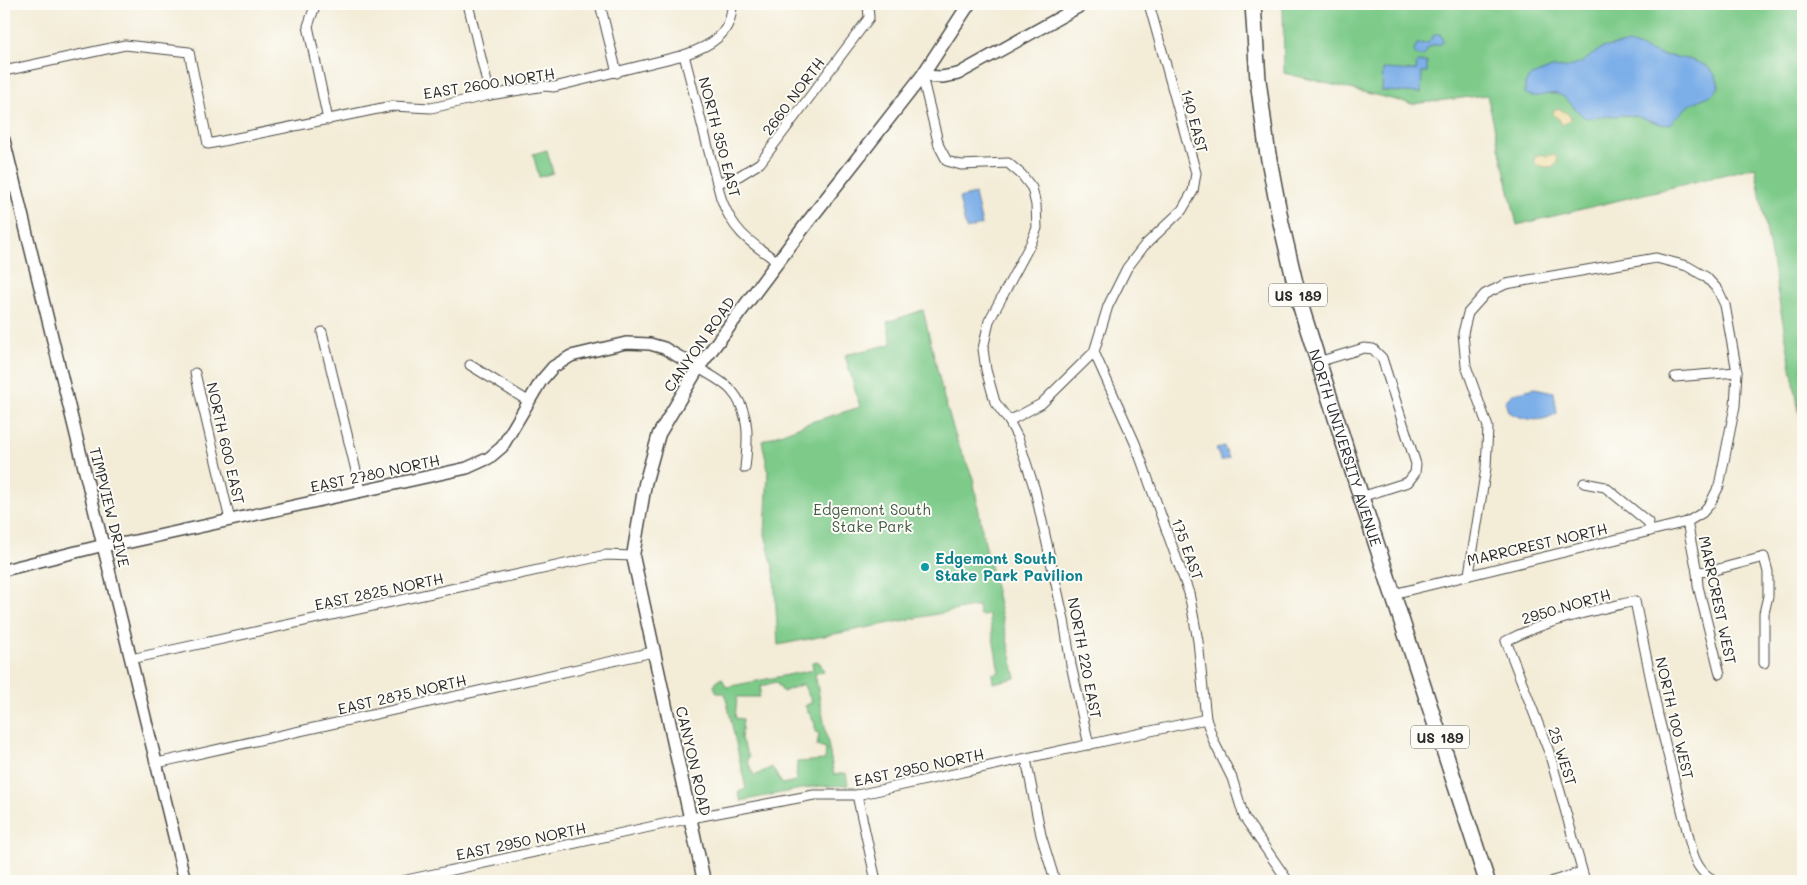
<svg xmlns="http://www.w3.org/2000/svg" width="1807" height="885" font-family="Mali,sans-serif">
<rect width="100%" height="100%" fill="#fdfcf7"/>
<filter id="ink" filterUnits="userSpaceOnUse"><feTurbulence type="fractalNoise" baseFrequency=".02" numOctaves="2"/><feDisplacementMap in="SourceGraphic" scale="10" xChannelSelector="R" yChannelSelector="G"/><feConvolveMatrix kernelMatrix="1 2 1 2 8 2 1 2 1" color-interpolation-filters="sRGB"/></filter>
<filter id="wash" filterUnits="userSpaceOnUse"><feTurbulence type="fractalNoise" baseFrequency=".0096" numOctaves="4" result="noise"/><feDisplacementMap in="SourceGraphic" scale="20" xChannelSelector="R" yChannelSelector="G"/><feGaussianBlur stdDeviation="1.12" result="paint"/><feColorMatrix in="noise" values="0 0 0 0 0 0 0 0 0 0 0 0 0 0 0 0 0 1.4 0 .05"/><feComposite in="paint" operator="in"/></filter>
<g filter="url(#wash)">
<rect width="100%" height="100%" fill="#f3ecd7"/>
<g fill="#7dca89" stroke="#547a5a" fill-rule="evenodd">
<path d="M 1283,4 L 1803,4 L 1803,434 L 1755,167 L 1517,225 L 1487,95 L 1412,104 L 1284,73 Z"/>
<path d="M 547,150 L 553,173 L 539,177 L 533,154 Z"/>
<path d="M 923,310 L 944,398 L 957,441 L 973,478 L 983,535 L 1016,678 L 993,683 L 992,674 L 999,672 L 989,615 L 982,616 L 979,614 L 978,606 L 778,645 L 774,572 L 765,534 L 768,470 L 762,441 L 811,422 L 860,407 L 845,355 L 892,344 L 887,322 Z"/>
<path d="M 817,661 L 820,663 L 824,671 L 815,674 L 834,775 L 846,773 L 848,785 L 811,787 L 741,801 L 738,792 L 746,789 L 725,693 L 717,693 L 714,686 L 718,680 L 722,678 L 726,687 L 813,670 L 812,662 ZM 776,682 L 783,692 L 803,684 L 812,702 L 805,706 L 815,724 L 815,732 L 819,733 L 817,746 L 826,748 L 825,760 L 797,762 L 796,781 L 782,784 L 772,767 L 754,776 L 747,760 L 749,757 L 741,739 L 743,719 L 735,718 L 737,697 L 759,697 L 761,686 Z"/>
</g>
<g fill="#eeda9e" stroke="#8c8264">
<path d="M 1558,108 L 1570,115 L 1571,119 L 1568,122 L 1562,125 L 1559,119 L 1554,116 L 1553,111 Z"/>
<path d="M 1541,154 L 1547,156 L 1554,154 L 1557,158 L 1557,163 L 1552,168 L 1536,165 L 1534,160 L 1535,157 Z"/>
</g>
<g fill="#7baee8" stroke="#536c8a">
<path d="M 1440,34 L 1443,40 L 1441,44 L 1434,45 L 1428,48 L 1424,56 L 1417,56 L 1414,51 L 1417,44 L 1428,43 L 1434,35 Z"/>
<path d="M 1632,44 C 1640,47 1649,51 1658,54 C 1679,59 1715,57 1719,87 L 1713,94 L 1689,105 L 1670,124 L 1665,125 L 1635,116 L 1625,115 L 1586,118 C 1575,112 1569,97 1557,94 C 1546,92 1535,101 1525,93 L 1525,84 L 1529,77 L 1552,68 L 1569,67 L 1581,63 L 1602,48 L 1616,45 Z"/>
<path d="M 1417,62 L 1427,62 L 1427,72 L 1422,72 L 1421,93 L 1382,91 L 1383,69 L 1416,71 Z"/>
<path d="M 975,194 L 982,225 L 966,229 L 959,198 Z"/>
<path d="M 1535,388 L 1554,392 L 1557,413 C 1540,424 1525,420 1508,412 L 1505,401 L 1514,393 Z"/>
<path d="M 1224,446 L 1229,458 L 1221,461 L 1216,449 Z"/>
</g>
</g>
<g filter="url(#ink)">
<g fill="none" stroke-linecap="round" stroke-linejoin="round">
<defs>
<g id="minor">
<path d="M 468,4 L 490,95"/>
<path d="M 600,4 L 617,73"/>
<path d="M 1149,4 L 1196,173 L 1193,191 L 1182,210 L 1144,246 L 1127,268 L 1108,306 L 1094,352 L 1135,443 L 1189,593 L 1198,641 L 1206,719 L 1214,742 L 1232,778 L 1244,817 L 1288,881"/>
<path d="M 315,6 L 308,26 L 328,120"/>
<path d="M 684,55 L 721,198 C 733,232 750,242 778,262"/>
<path d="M 4,71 L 125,45 L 189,52 L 208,144 L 392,106 L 431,108 L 490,95 L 545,86 L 554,87 L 684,55 C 710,46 732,35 732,4"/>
<path d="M 922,76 L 939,146 L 947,161 L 961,165 L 1008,163 L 1022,175 L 1032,188 L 1036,205 L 1037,228 L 1031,243 L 989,321 L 983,349 L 986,370 L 995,402 L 1009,421 L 1018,438 L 1035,490 L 1064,620 L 1071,665 L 1089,745"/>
<path d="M 717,183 L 739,176 L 760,163 L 869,18 L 868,4"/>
<path d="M 4,189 L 15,186"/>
<path d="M 322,332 L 361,491"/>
<path d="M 1318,362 L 1364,348 L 1373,349 L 1382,358 L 1416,464 L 1415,473 L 1408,482 L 1361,497"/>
<path d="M 470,365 L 528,401"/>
<path d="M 698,368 C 709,374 722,381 731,390 C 751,412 748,441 745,468"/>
<path d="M 195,373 L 230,520"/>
<path d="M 1675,377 L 1737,372"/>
<path d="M 1009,421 L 1041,404 L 1094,352"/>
<path d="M 1584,483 L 1605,487 L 1648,522 L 1650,531"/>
<path d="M 1687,522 L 1697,572 L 1698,586 L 1720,674"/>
<path d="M 1697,572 L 1711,571 L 1764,557 L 1768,572 L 1768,596 L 1764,613 L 1764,663"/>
<path d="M 1393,594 L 1687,522 L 1702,513 L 1710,504 L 1719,486 L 1735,406 L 1737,372 L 1725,305 L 1718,290 L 1706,277 L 1687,266 L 1656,258 L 1506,284 L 1485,294 L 1468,313 L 1463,333 L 1466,366 L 1488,427 L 1486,468 L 1469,574"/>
<path d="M 131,659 L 606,555 L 633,556"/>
<path d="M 1026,759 L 1041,835 L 1055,881"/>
<path d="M 157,763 L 653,652"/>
<path d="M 857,795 L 876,881"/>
<path d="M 402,881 L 691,818 L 814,795 L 857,795 L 1206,719"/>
<path d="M 1553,881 L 1582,872"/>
<path d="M 1585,881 L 1549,752 L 1506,641 C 1546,620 1592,611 1635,601 L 1658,715 L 1693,854 C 1697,866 1704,876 1716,881"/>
</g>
<g id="tertiary">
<path d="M 922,76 L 942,77 L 958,74 L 1084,4"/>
<path d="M 4,140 L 185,881"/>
<path d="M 4,570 L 104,545 L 126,543 L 467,468 L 489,458 L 502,447 L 541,381 L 553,367 L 571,356 L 626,343 L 650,344 L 664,348 L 698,368"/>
</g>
<path id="secondary" d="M 704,881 L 633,556 L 645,484 L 659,434 L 698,368 L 807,223 L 922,76 L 969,4"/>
<g id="trunk">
<path id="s1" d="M 1253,4 L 1258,80 L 1267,149 L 1281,223 L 1300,304 L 1361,497 L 1487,881"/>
</g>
</defs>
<use href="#minor" stroke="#494845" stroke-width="11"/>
<use href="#tertiary" stroke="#494845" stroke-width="14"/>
<use href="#secondary" stroke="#494845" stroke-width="15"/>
<use href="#trunk" stroke="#494845" stroke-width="18"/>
<use href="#minor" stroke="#fff" stroke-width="9"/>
<use href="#tertiary" stroke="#fff" stroke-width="11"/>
<use href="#secondary" stroke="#fff" stroke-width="12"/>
<use href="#trunk" stroke="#fff" stroke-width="15"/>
</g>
</g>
<circle fill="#0f9aa8" stroke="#fdfcf7" stroke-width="2" cx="925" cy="567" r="5"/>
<g text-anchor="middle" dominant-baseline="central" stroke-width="4" stroke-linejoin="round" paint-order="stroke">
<g fill="#fdfcf7" stroke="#6a6a68" stroke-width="1">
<rect x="1269" y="283.5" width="58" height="23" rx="4"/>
<rect x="1411" y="725.5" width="58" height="23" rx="4"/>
</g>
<g font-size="14" font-weight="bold" fill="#2b2b2b">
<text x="1298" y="295">US 189</text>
<text x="1440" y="737">US 189</text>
</g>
<g font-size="15" fill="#2b2b2b" stroke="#fdfcf7">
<text transform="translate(489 83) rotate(-9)">EAST 2600 NORTH</text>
<text transform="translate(793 96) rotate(-53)">2660 NORTH</text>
<text transform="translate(1195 121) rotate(75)">140 EAST</text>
<text transform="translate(720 137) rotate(75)">NORTH 350 EAST</text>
<text transform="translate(699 344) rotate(-55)">CANYON ROAD</text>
<text transform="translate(226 443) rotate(77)">NORTH 600 EAST</text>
<text stroke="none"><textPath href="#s1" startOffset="455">NORTH UNIVERSITY AVENUE</textPath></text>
<text transform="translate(375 473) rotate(-12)">EAST 2780 NORTH</text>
<text transform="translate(110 507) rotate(76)">TIMPVIEW DRIVE</text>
<text transform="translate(1537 544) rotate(-13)">MARRCREST NORTH</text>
<text transform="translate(1188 549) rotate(70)">175 EAST</text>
<text transform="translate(379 591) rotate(-12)">EAST 2825 NORTH</text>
<text transform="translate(1718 600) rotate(78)">MARRCREST WEST</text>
<text transform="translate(1566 606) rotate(-16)">2950 NORTH</text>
<text transform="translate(1085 658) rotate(79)">NORTH 220 EAST</text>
<text transform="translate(402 694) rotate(-13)">EAST 2875 NORTH</text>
<text transform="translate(1675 718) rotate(77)">NORTH 100 WEST</text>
<text transform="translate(1563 756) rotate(72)">25 WEST</text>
<text transform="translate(694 761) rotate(77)">CANYON ROAD</text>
<text transform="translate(919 767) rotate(-12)">EAST 2950 NORTH</text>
<text transform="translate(521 841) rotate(-12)">EAST 2950 NORTH</text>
</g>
<g font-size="15" fill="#445b47" stroke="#fdfcf7">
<text x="872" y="509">Edgemont South<tspan x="872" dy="17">Stake Park</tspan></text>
</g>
<g font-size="15" font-weight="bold" fill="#0d838f" stroke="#fdfcf7" text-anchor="start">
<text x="935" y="558">Edgemont South<tspan x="935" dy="17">Stake Park Pavilion</tspan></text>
</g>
</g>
<rect width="1807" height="885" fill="none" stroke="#fdfcf7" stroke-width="20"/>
</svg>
